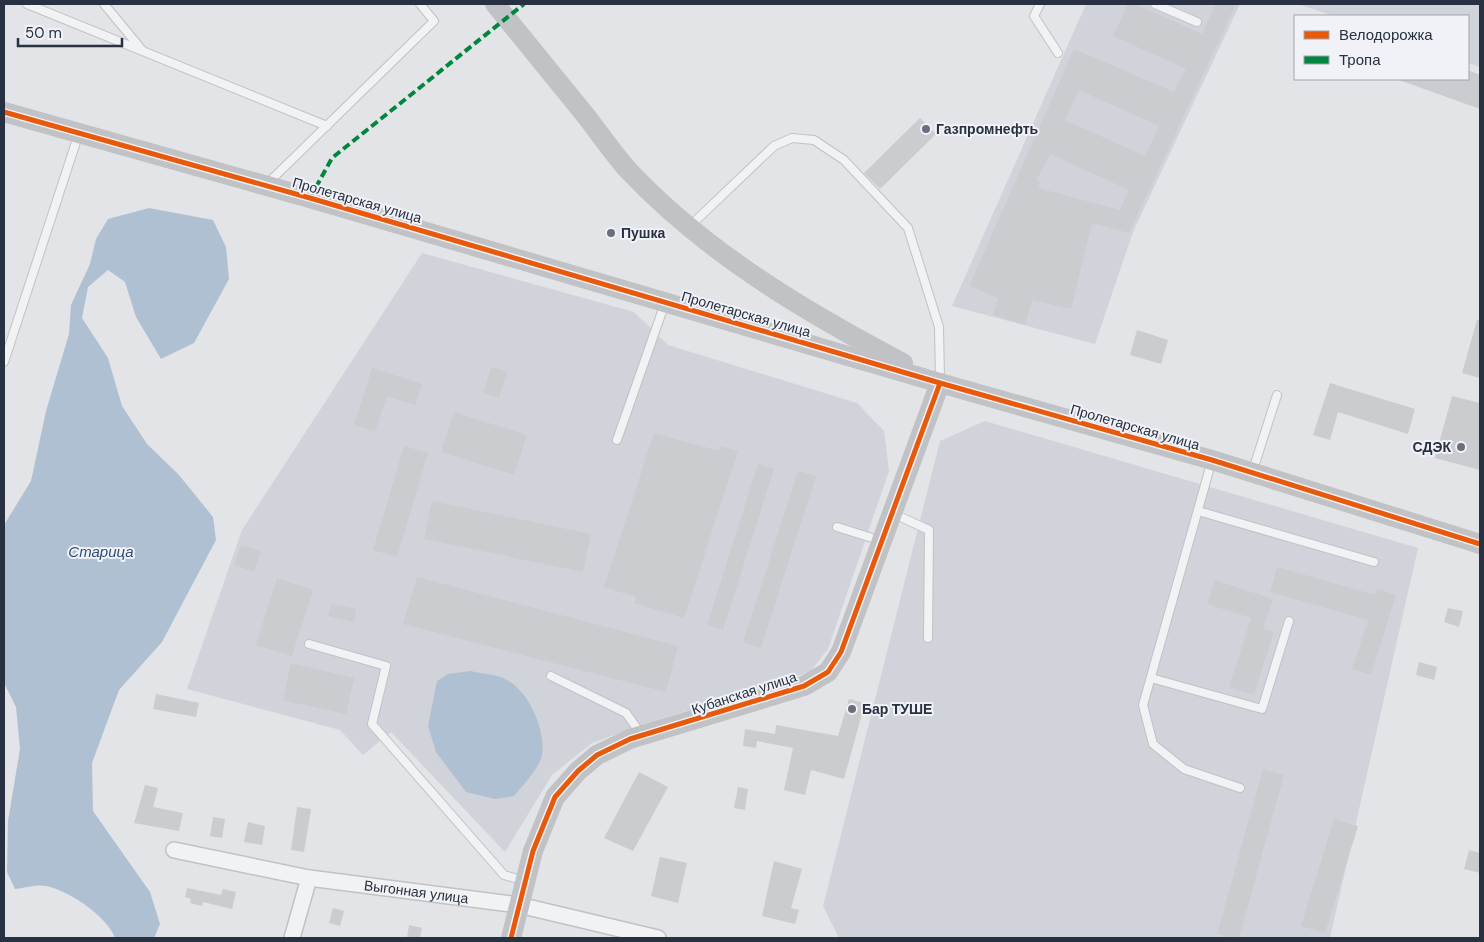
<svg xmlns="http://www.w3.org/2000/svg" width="1484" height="942" font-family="'DM Sans',sans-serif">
<rect width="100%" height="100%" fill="#e2e4e7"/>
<g fill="#d0d3da">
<path d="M 1086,4 L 1240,4 L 1133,232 L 1095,344 L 952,306 Z"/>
<path d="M 1298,4 L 1480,4 L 1480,67 L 1468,63 L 1468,16 L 1334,16 Z"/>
<path d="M 422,253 L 634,312 L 668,345 L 857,403 L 884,431 L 889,471 L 828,649 L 810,672 L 645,724 L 592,743 L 552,775 L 505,852 L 391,732 L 363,755 L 340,730 L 187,689 L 242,530 Z"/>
<path d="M 985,421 L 1418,548 L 1330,938 L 839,938 L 823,906 L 940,441 Z"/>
</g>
<g fill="#b0c0d3">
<path d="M 149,208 L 213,220 L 226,247 L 229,279 L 194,343 L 161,359 L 136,317 L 125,282 L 108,270 L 88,287 L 82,318 L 108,358 L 122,406 L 147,444 L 179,475 L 213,517 L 216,540 L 162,642 L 119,690 L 92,763 L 93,811 L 150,892 L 160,924 L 154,938 L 115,938 C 107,916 68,890 46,886 C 37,884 24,888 15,889 L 7,872 L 8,821 L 20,749 L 16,707 L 4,683 L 4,525 L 31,481 L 46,411 L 69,334 L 71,305 L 90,264 L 96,239 L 108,219 Z"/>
<path d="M 471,671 C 481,674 495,674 505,679 C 528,689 546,730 542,755 C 539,769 523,785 514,796 L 495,799 L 466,792 L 436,752 L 428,726 L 437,681 L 448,674 Z"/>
</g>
<g fill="#cacccf" fill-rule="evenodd">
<path d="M 1128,4 L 1135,4 L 1202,34 L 1216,4 L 1236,4 L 1129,233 L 1092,223 L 1071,309 L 1032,300 L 1025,325 L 993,315 L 998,298 L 969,286 L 1074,49 L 1174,92 L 1186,69 L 1113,36 ZM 1079,90 L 1159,126 L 1145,156 L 1065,120 ZM 1050,154 L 1129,190 L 1120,210 L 1038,188 L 1040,182 L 1037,180 Z"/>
<path d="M 1468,70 L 1480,75 L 1480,109 L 1399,80 L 1468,79 Z"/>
<path d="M 920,118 L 936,134 L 880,189 L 864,173 Z"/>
<path d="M 1477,320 L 1480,320 L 1480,378 L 1462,373 Z"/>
<path d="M 1137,330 L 1168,340 L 1161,364 L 1130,355 Z"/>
<path d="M 491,367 L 507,372 L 499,398 L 483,393 Z"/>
<path d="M 372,368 L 422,384 L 415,405 L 387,396 L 375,431 L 354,425 Z"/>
<path d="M 1330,383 L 1415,409 L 1408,434 L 1338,412 L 1330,440 L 1313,435 Z"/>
<path d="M 1452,396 L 1480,403 L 1480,470 L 1435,458 Z"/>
<path d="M 454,412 L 527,435 L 514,475 L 441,452 Z"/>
<path d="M 654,433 L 719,451 L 721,446 L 738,451 L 684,618 L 634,603 L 636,597 L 604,587 Z"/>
<path d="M 404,446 L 428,453 L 397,557 L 373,550 Z"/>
<path d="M 758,464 L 774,469 L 723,630 L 707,625 Z"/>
<path d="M 798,471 L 816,476 L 761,648 L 743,642 Z"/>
<path d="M 432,501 L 591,534 L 583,572 L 424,539 Z"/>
<path d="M 241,545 L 261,551 L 254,572 L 234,565 Z"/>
<path d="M 1277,567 L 1375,595 L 1377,589 L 1396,595 L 1371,675 L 1352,669 L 1368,620 L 1270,592 Z"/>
<path d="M 417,577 L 678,646 L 666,692 L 403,624 Z"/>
<path d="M 277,578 L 313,590 L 292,656 L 256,645 Z"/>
<path d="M 1215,580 L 1273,599 L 1263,629 L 1274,632 L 1254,695 L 1229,687 L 1251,618 L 1207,604 Z"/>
<path d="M 331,604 L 356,609 L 354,622 L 328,616 Z"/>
<path d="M 1448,608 L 1463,611 L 1459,627 L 1444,622 Z"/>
<path d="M 1419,662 L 1437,667 L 1434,680 L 1416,675 Z"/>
<path d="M 291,663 L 354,678 L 346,714 L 283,700 Z"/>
<path d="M 156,694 L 199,703 L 196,717 L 153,709 Z"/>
<path d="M 849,699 L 865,703 L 844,779 L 811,770 L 805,795 L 784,790 L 793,748 L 757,741 L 756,748 L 743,746 L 745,729 L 775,734 L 776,725 L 838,736 Z"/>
<path d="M 1263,769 L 1284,775 L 1239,938 L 1232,938 L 1217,934 Z"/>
<path d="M 639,772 L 668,787 L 633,851 L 604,838 Z"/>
<path d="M 145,785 L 158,788 L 153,807 L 183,813 L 179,831 L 134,823 Z"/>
<path d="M 738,787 L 748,789 L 745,810 L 734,808 Z"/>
<path d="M 297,807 L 311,809 L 304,852 L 291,850 Z"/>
<path d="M 213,817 L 225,819 L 222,838 L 210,836 Z"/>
<path d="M 1334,819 L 1358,826 L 1325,933 L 1301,926 Z"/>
<path d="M 248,822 L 265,826 L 262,845 L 244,842 Z"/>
<path d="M 1469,850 L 1480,853 L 1480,873 L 1464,869 Z"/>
<path d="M 660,857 L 687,863 L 678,903 L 651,896 Z"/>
<path d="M 774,861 L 802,869 L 791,908 L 799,910 L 795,924 L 762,916 Z"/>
<path d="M 187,888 L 221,895 L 223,889 L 236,892 L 232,909 L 203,902 L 202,906 L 190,903 L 191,899 L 185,897 Z"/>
<path d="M 333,908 L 344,911 L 340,926 L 329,923 Z"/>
<path d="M 409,925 L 422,928 L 420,938 L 407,938 Z"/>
</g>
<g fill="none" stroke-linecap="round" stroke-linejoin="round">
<defs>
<g id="lane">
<path d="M 27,4 L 327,126"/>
<path d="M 104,4 L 142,50"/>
<path d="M 1040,4 L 1034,16 L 1058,53"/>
<path d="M 1155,4 L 1197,22"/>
<path d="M 267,184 L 434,21 L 420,4"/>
<path d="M 690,226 L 774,146 L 792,138 L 814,140 L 844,160 L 908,228 L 939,327 L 940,381"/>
<path d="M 4,362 L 79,133"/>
<path d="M 617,440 L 665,303"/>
<path d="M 1212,460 L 1143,705 L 1153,744 L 1184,769 L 1240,788"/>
<path d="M 1252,473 L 1277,395"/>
<path d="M 1198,511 L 1374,562"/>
<path d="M 894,514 L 929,530 L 928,638"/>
<path d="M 837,527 L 882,541"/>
<path d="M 309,644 L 386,666 L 372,724 L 504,875 L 525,881"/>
<path d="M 551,676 L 626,713 L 641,734"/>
<path d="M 1151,678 L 1262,709 L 1289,621"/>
</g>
<g id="street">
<path id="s1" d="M 174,850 L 309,878 L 519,905 L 658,938"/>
<path d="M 292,938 L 309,878"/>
</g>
</defs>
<use href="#lane" stroke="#c0c2c5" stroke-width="10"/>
<use href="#street" stroke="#c0c2c5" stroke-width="18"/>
<use href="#lane" stroke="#f1f2f4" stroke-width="8"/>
<use href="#street" stroke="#f1f2f4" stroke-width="15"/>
<g stroke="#c0c2c6" stroke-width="20">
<path d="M 495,4 C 525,41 556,79 586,116 C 600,134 613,153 628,170 C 705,252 804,311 903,363"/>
<path d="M 4,112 L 310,198 L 940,383 L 1212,460 L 1480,544"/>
<path d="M 511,938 L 533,851 L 555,797 L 578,771 L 597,755 L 630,739 L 804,686 L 828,672 L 841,652 L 940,383"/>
</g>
<path stroke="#00873e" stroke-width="4" stroke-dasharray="8 4" stroke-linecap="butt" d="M 310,198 L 332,158 L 524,4"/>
<defs>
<g id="cycleway">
<path d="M 4,112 L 310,198 L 940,383 L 1212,460 L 1480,544"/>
<path d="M 511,938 L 533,851 L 555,797 L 578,771 L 597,755 L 630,739 L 804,686 L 828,672 L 841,652 L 940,383"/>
</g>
</defs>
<use href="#cycleway" stroke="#f0f2f7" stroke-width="8"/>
<use href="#cycleway" stroke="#e8590c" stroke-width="5"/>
</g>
<g fill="#69707b" stroke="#f0f2f7" stroke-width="2">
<circle cx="926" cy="129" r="5"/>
<circle cx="611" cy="233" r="5"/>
<circle cx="1461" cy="447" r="5"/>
<circle cx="852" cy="709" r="5"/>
</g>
<g text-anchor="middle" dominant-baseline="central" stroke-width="4" stroke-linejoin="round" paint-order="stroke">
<g font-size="14" font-weight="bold" fill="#283141" stroke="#f0f2f7" text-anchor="start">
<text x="936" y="129">Газпромнефть</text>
<text x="621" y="233">Пушка</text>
<text x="1451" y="447" text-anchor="end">СДЭК</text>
<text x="862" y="709">Бар ТУШЕ</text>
</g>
<g font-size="14" fill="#283141" stroke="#f0f2f7">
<text transform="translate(357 200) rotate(16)">Пролетарская улица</text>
<text transform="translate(746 314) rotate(16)">Пролетарская улица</text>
<text transform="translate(1135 427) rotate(16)">Пролетарская улица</text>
<text transform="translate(744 693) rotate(-18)">Кубанская улица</text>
<text stroke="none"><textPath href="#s1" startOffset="246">Выгонная улица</textPath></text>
</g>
<g font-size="15" font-style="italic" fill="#324e75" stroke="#f0f2f7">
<text x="101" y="552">Старица</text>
</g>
</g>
<rect width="1484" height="942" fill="none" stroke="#283141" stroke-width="10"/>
<rect x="1294" y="15" width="175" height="65" fill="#f0f2f7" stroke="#a0a5ae"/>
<rect x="1304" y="31" width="25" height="8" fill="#e8590c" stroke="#a0a5ae"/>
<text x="1339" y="40" font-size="15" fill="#283141">Велодорожка</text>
<rect x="1304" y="56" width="25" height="8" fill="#00873e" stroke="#a0a5ae"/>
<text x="1339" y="65" font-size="15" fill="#283141">Тропа</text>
<path d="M18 38v8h104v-8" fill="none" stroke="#283141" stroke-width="2.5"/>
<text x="25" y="38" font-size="15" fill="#283141" stroke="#f0f2f7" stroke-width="4" paint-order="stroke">50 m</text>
</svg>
